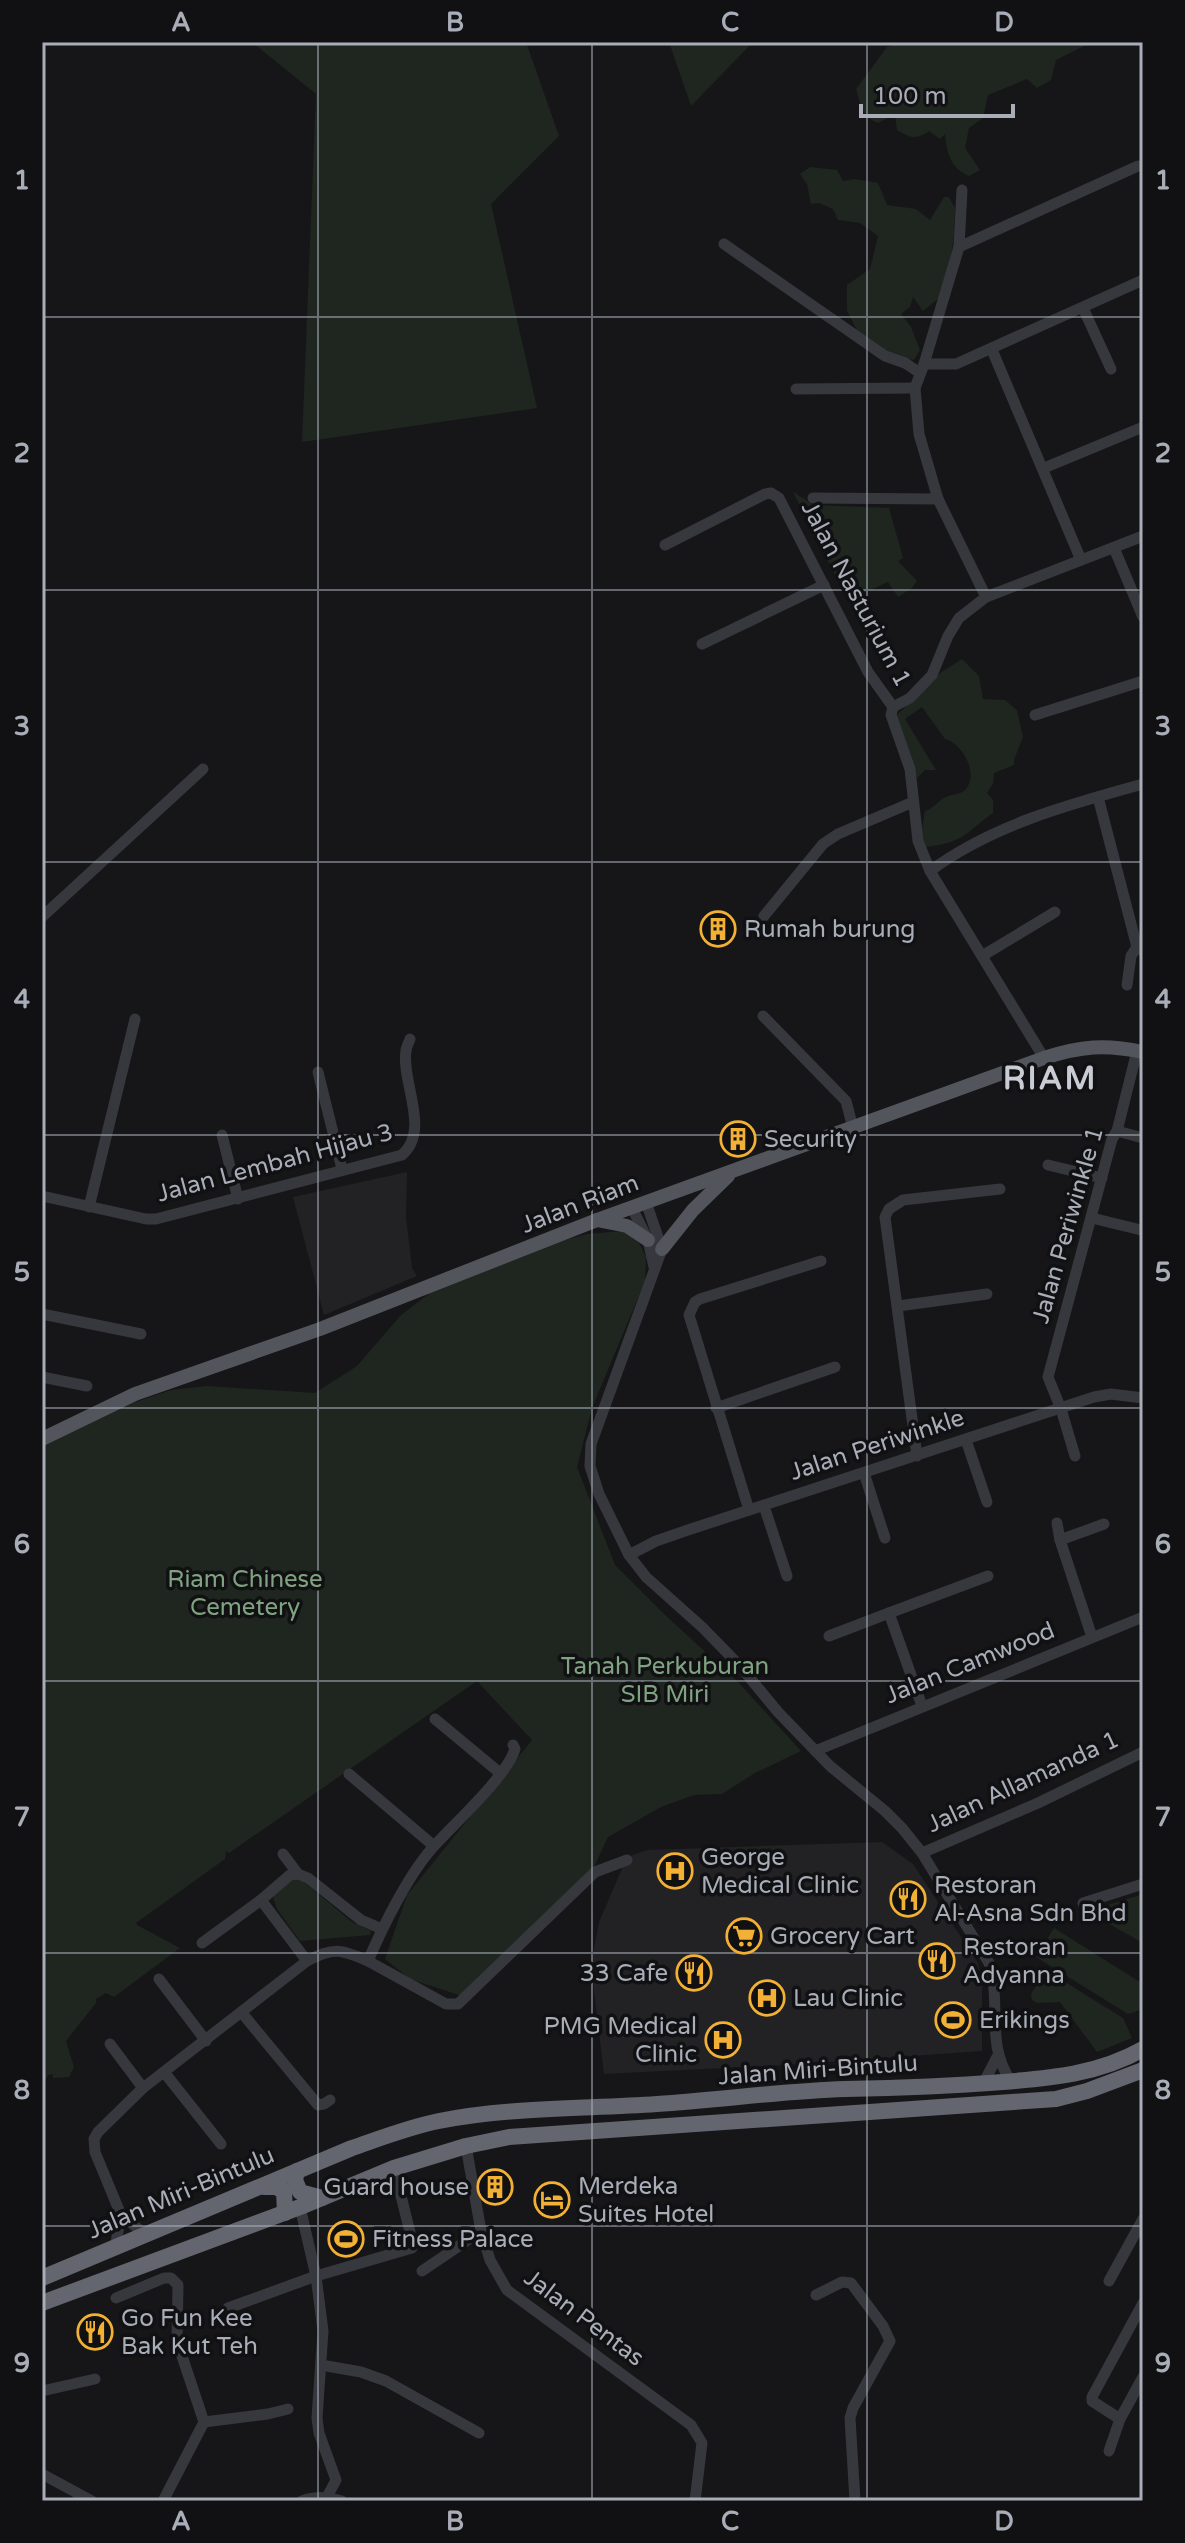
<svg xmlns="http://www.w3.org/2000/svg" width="1185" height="2543" font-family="'Varela Round',sans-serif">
<rect width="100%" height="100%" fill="#161618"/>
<g fill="#222225">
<path d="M 407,1172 L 406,1217 L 412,1268 L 417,1276 L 324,1315 L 293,1197 Z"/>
<path d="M 882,1842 L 913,1864 L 978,1963 L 982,1982 L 982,2051 L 785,2065 L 604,2074 L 591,1965 L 599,1922 L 627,1857 L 647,1850 Z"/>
</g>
<g fill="#1e261f">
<path d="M 252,42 L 526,42 L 559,136 L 491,204 L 537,408 L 302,442 L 316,94 Z"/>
<path d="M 669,42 L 753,42 L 691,106 Z"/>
<path d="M 900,42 L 1092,42 L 1056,60 L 1051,80 L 1037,88 L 1027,79 L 988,95 L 983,118 L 969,128 L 965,148 L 980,170 L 969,176 C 950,168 947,153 945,134 L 940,139 L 929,131 C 916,140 910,138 897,130 L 895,114 L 878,123 C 862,117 861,105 856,89 L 887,47 Z"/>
<path d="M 810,167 L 837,170 L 843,181 L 855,179 L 878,183 L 887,205 L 916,209 L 930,220 L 944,197 L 949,197 L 955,208 L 954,235 L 950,267 L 939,298 L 923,311 L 913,297 L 910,307 L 901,314 L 911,327 L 920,350 L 914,360 L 886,355 L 857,330 L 847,311 L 847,285 L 870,269 L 878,236 L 860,223 L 838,220 L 833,209 L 819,203 L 811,204 L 807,184 L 800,174 Z"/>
<path d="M 793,492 L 814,505 L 889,508 L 903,558 L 898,561 L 917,581 L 912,588 L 898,597 L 888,582 L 848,600 Z"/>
<path d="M 962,659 L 979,676 L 983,699 L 1005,700 L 1017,710 L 1023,737 L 1014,760 L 1014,765 L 994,773 L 993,784 L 987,793 L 993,800 L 993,813 C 964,834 965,842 926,847 L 921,835 L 925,811 C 935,808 938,800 946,797 C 955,793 963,795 968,786 C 977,769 961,743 945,739 L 922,707 L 905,719 L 936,770 L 925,770 L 917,778 L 910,752 L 896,720 L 897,715 L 940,673 Z"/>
<path d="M 624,1231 L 639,1243 L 646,1257 L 645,1281 L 592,1408 L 577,1467 L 615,1565 L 664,1614 L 739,1683 L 801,1751 L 755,1773 L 722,1794 L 694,1795 L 661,1807 L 608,1837 L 593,1869 L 462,1996 L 410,1979 L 385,1959 L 407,1895 L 532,1740 L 477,1681 L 229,1853 L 226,1851 L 225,1859 L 136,1923 L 137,1925 L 180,1948 L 114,1997 L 106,1993 L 96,1999 L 96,2003 L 66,2041 L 74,2067 L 69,2077 L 53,2078 L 53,2074 L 48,2075 L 42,2088 L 42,1445 L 133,1403 L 171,1390 L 207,1386 L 315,1393 L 357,1366 L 401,1315 L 438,1287 L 531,1249 L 587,1234 Z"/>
<path d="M 299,1878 L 352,1922 L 371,1931 L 370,1935 L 300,1941 L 277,1909 L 273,1897 L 292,1880 Z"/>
<path d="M 1143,1894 L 1143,1943 L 1095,1916 L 1095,1909 Z"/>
<path d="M 1054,1928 L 1143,1984 L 1143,2009 L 1128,2014 L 1036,1957 Z"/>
<path d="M 1041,1979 L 1065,1982 L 1123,2018 L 1132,2038 L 1097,2052 L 1060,2002 L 1037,2003 L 1032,2000 L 1031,1994 Z"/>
</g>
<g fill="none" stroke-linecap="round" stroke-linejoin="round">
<g stroke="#37383d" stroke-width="11">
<path d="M 724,244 L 885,356 L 905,363 L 920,373"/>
<path d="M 959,247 L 962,190"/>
<path d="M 1083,308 L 1111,369"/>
<path d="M 992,350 L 1081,560"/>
<path d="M 924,364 L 956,364 L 1143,280"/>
<path d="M 796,389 L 915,388"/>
<path d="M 1044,468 L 1143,427"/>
<path d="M 813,498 L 938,499 L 986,597"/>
<path d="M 938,499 L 919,434 L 915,388 L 924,364 L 959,247 L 1138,166"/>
<path d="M 665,545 L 765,494 L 771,493 L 779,498 L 868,672 L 893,707 L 891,715 L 910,769 L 918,841 L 930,871 L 1044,1058"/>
<path d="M 1114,548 L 1143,617"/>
<path d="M 702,644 L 824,585"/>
<path d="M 893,707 L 910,698 L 932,675 L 948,636 L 959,618 L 986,597 L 1143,536"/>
<path d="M 1035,715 L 1143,681"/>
<path d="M 1098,797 L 1137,947 L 1143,951"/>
<path d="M 930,871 C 992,825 1070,804 1143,784"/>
<path d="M 764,916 L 823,844 L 838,834 L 913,802"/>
<path d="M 42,917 L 203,769"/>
<path d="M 982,956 L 1055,912"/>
<path d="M 1127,985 L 1131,956 L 1137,947"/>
<path d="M 763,1016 L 846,1101 L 853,1128"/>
<path d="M 318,1072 L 342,1169"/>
<path d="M 1117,1131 L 1143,1138"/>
<path d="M 222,1135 L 238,1199"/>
<path d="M 1048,1165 L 1102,1178"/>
<path d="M 42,1196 L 146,1219 L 156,1219 L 402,1155 C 431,1130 401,1082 406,1051 C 406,1047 409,1043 410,1039"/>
<path d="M 646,1202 L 662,1249 L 591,1444 L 590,1466 L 599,1494 L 629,1555 L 646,1577 L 702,1627 L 740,1666 L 778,1712 L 830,1766 L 885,1811 L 902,1828 L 922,1853 L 989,1963 C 1002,2003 985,2045 1011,2081"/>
<path d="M 89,1207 L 135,1019"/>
<path d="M 632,1208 L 648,1240 L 654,1267"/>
<path d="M 1092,1218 L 1141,1230"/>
<path d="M 898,1306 L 987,1294"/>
<path d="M 42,1314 L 141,1334"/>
<path d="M 42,1377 L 87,1386"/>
<path d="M 716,1408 L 835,1367"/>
<path d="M 966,1440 L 987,1502"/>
<path d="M 917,1456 L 885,1217 L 889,1209 L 903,1200 L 1000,1189"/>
<path d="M 1075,1456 L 1061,1409 L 1048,1377 L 1112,1139 L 1117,1131 L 1137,1051"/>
<path d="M 864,1473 L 885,1538"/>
<path d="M 764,1506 L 787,1576"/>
<path d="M 749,1510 L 689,1315 L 695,1302 L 700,1299 L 821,1261"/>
<path d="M 1057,1523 L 1060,1540 L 1092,1637"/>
<path d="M 1060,1540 L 1104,1524"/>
<path d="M 629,1555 L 656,1541 L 688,1530 L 1094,1397 L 1111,1394 L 1143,1398"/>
<path d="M 829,1636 L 889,1613"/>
<path d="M 922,1706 L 889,1613 L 988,1576"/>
<path d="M 435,1719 L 500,1773"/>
<path d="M 815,1751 L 1143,1617"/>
<path d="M 349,1774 L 434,1846"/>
<path d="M 922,1853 L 1038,1803 L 1143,1752"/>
<path d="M 283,1854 L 298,1874"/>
<path d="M 261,1900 L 307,1961"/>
<path d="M 1083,1903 L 1143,1884"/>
<path d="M 202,1943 L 261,1900 L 290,1875 L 298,1874 L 308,1878 L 361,1920 L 382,1929"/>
<path d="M 368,1961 L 446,2004 L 458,2004 L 595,1872 L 627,1860"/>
<path d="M 159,1979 L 206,2041"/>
<path d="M 242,2013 L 318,2105 L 324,2104 L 330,2100"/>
<path d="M 110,2044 L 143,2088"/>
<path d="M 164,2072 L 221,2144"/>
<path d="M 983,2084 L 997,2057"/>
<path d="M 466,2146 L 481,2231 L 490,2260 L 507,2290 L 691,2425 L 702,2443 L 695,2501"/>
<path d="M 300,2207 L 316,2276 L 323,2331 L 317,2418 L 319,2433 L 336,2480 L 327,2497"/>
<path d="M 146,2235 L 121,2215 L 95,2152 L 94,2139 L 98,2132 L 143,2088 L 307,1961 C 333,1947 341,1949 368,1961 C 383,1926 410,1871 436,1844 C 457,1821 506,1777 515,1749 L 513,1745"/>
<path d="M 115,2248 L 121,2215"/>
<path d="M 422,2271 L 481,2231"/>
<path d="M 1109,2281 L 1143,2219"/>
<path d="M 816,2295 L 842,2282 L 851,2283 L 883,2326 L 890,2341 L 853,2408 L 850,2418 L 855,2501"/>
<path d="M 116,2298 L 164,2278 L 171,2278 L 178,2285 L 177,2341 L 204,2422 L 163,2501"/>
<path d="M 228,2308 L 316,2276 L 412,2248 L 413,2244 L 394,2168"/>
<path d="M 321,2365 L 361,2372 L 386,2381 L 479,2433"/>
<path d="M 42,2391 L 95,2379"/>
<path d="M 1120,2419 L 1092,2401 L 1092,2397 L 1143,2303"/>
<path d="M 204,2422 L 268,2414 L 288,2409"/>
<path d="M 1109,2451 L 1120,2419 L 1143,2377"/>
<path d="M 42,2474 L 92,2501"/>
<path d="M 302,2501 C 316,2496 327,2497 342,2501"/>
</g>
<g stroke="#53555c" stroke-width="14">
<path d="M 597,1220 L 627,1226 L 648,1240"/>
<path d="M 662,1249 L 693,1210 L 728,1176"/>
<path d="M 42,1439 L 135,1394 L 320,1329 L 597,1220 L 1044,1058 C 1081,1046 1105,1044 1143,1052"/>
</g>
<g stroke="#63666e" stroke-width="16">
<path d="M 297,2171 L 295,2180 L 300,2192 L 322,2198"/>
<path d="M 264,2187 L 276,2187 L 284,2191 L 285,2213"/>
<path d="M 42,2278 L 352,2148 C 381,2138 409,2127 439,2121 C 510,2107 585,2109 657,2104 C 720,2100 782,2091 845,2089 C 897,2088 950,2086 1003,2082 C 1052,2078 1099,2074 1143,2049"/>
<path d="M 42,2303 L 300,2207 L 394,2168 L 466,2146 L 509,2137 L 1056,2099 L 1087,2091 L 1143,2070"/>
</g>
</g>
<path fill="none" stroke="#a8adb8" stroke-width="2" stroke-opacity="0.55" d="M 318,42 L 318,2501M 592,42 L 592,2501M 867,42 L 867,2501M 42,317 L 1143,317M 42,590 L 1143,590M 42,862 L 1143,862M 42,1135 L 1143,1135M 42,1408 L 1143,1408M 42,1681 L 1143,1681M 42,1953 L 1143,1953M 42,2226 L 1143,2226"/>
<defs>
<symbol id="building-ring" viewBox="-11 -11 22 22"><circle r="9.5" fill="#111113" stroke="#f2b134" stroke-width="1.5"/><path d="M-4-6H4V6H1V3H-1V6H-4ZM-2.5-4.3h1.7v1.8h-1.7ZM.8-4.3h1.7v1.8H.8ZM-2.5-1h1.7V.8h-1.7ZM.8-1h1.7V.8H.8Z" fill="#f2b134"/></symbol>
<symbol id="hospital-ring" viewBox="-11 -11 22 22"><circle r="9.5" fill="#111113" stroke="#f2b134" stroke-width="1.5"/><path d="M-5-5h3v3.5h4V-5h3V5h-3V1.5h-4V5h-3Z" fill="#f2b134"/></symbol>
<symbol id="restaurant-ring" viewBox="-11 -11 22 22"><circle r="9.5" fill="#111113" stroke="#f2b134" stroke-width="1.5"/><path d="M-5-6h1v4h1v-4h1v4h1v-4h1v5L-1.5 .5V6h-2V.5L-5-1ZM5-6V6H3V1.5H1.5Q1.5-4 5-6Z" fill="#f2b134"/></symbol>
<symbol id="supermarket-ring" viewBox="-11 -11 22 22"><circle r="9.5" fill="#111113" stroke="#f2b134" stroke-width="1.5"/><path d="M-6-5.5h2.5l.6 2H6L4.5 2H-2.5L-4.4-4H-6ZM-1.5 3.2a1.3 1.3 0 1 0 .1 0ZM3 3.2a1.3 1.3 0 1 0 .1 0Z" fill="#f2b134"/></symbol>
<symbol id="stadium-ring" viewBox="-11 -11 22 22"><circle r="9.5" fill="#111113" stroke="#f2b134" stroke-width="1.5"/><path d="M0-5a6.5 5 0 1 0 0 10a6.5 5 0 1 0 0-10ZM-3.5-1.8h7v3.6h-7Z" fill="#f2b134"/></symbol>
<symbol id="hotel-ring" viewBox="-11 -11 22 22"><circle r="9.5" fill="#111113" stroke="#f2b134" stroke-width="1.5"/><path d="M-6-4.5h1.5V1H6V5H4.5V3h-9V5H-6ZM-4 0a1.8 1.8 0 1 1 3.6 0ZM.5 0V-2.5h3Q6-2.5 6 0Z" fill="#f2b134"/></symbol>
</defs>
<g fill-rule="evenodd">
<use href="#building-ring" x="698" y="909" width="40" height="40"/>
<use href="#building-ring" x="718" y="1119" width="40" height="40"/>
<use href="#hospital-ring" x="655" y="1851" width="40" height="40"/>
<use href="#restaurant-ring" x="888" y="1879" width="40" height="40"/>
<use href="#supermarket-ring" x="724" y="1916" width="40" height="40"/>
<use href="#restaurant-ring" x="917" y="1941" width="40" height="40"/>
<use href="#restaurant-ring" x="674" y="1953" width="40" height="40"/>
<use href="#hospital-ring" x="747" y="1978" width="40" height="40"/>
<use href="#stadium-ring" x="933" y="2000" width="40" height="40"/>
<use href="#hospital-ring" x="703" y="2020" width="40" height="40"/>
<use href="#building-ring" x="475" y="2167" width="40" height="40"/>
<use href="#hotel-ring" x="532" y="2180" width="40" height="40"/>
<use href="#stadium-ring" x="326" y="2219" width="40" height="40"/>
<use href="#restaurant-ring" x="75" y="2312" width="40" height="40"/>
</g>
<g text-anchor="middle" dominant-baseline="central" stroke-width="7" stroke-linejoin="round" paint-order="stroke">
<g font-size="24" fill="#a8adb8" stroke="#111113">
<text transform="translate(856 594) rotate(62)">Jalan Nasturium 1</text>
<text transform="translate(275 1163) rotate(-15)">Jalan Lembah Hijau 3</text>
<text transform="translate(580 1204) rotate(-21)">Jalan Riam</text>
<text transform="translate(1068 1225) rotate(-74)">Jalan Periwinkle 1</text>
<text transform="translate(877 1445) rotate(-18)">Jalan Periwinkle</text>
<text transform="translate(970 1663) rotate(-22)">Jalan Camwood</text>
<text transform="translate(1023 1782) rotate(-25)">Jalan Allamanda 1</text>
<text transform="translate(818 2070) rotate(-4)">Jalan Miri-Bintulu</text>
<text transform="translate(181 2193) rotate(-23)">Jalan Miri-Bintulu</text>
<text transform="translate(584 2318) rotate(37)">Jalan Pentas</text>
</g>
<g font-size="24" fill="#a8adb8" stroke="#111113" text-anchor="start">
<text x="744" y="929">Rumah burung</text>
<text x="764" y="1139">Security</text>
<text x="701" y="1857">George<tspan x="701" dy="28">Medical Clinic</tspan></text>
<text x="934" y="1885">Restoran<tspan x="934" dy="28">Al-Asna Sdn Bhd</tspan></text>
<text x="770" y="1936">Grocery Cart</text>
<text x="963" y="1947">Restoran<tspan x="963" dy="28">Adyanna</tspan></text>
<text x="668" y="1973" text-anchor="end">33 Cafe</text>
<text x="793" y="1998">Lau Clinic</text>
<text x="979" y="2020">Erikings</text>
<text x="697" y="2026" text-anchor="end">PMG Medical<tspan x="697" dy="28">Clinic</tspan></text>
<text x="578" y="2186">Merdeka<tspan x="578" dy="28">Suites Hotel</tspan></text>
<text x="469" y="2187" text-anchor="end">Guard house</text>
<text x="372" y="2239">Fitness Palace</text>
<text x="121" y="2318">Go Fun Kee<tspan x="121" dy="28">Bak Kut Teh</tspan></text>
</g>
<g font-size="24" fill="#7fa381" stroke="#111113">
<text x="245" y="1579">Riam Chinese<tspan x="245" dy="28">Cemetery</tspan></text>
<text x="665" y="1666">Tanah Perkuburan<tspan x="665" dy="28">SIB Miri</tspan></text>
</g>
<g font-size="32" font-weight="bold" letter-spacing="2" fill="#c9ccd4" stroke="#111113">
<text x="1050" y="1079">RIAM</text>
</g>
</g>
<rect width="1185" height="2543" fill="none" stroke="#111113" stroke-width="88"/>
<path d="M861 104v12h152v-12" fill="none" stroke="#a8adb8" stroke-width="4"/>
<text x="873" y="104" font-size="24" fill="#a8adb8" stroke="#111113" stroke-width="6" paint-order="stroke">100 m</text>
<rect x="44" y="44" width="1097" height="2455" fill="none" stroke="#a8adb8" stroke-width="3"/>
<g font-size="26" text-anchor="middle" font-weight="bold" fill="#a8adb8">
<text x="181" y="31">A</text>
<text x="455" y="31">B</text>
<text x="730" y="31">C</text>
<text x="1004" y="31">D</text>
<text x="22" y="189">1</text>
<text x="1163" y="189">1</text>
<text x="22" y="462">2</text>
<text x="1163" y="462">2</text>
<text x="22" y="735">3</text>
<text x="1163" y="735">3</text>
<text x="22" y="1008">4</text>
<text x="1163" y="1008">4</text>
<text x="22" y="1281">5</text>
<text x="1163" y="1281">5</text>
<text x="22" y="1553">6</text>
<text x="1163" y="1553">6</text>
<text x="22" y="1826">7</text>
<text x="1163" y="1826">7</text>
<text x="22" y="2099">8</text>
<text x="1163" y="2099">8</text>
<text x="22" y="2372">9</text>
<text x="1163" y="2372">9</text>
<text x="181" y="2530">A</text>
<text x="455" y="2530">B</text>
<text x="730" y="2530">C</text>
<text x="1004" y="2530">D</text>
</g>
</svg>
